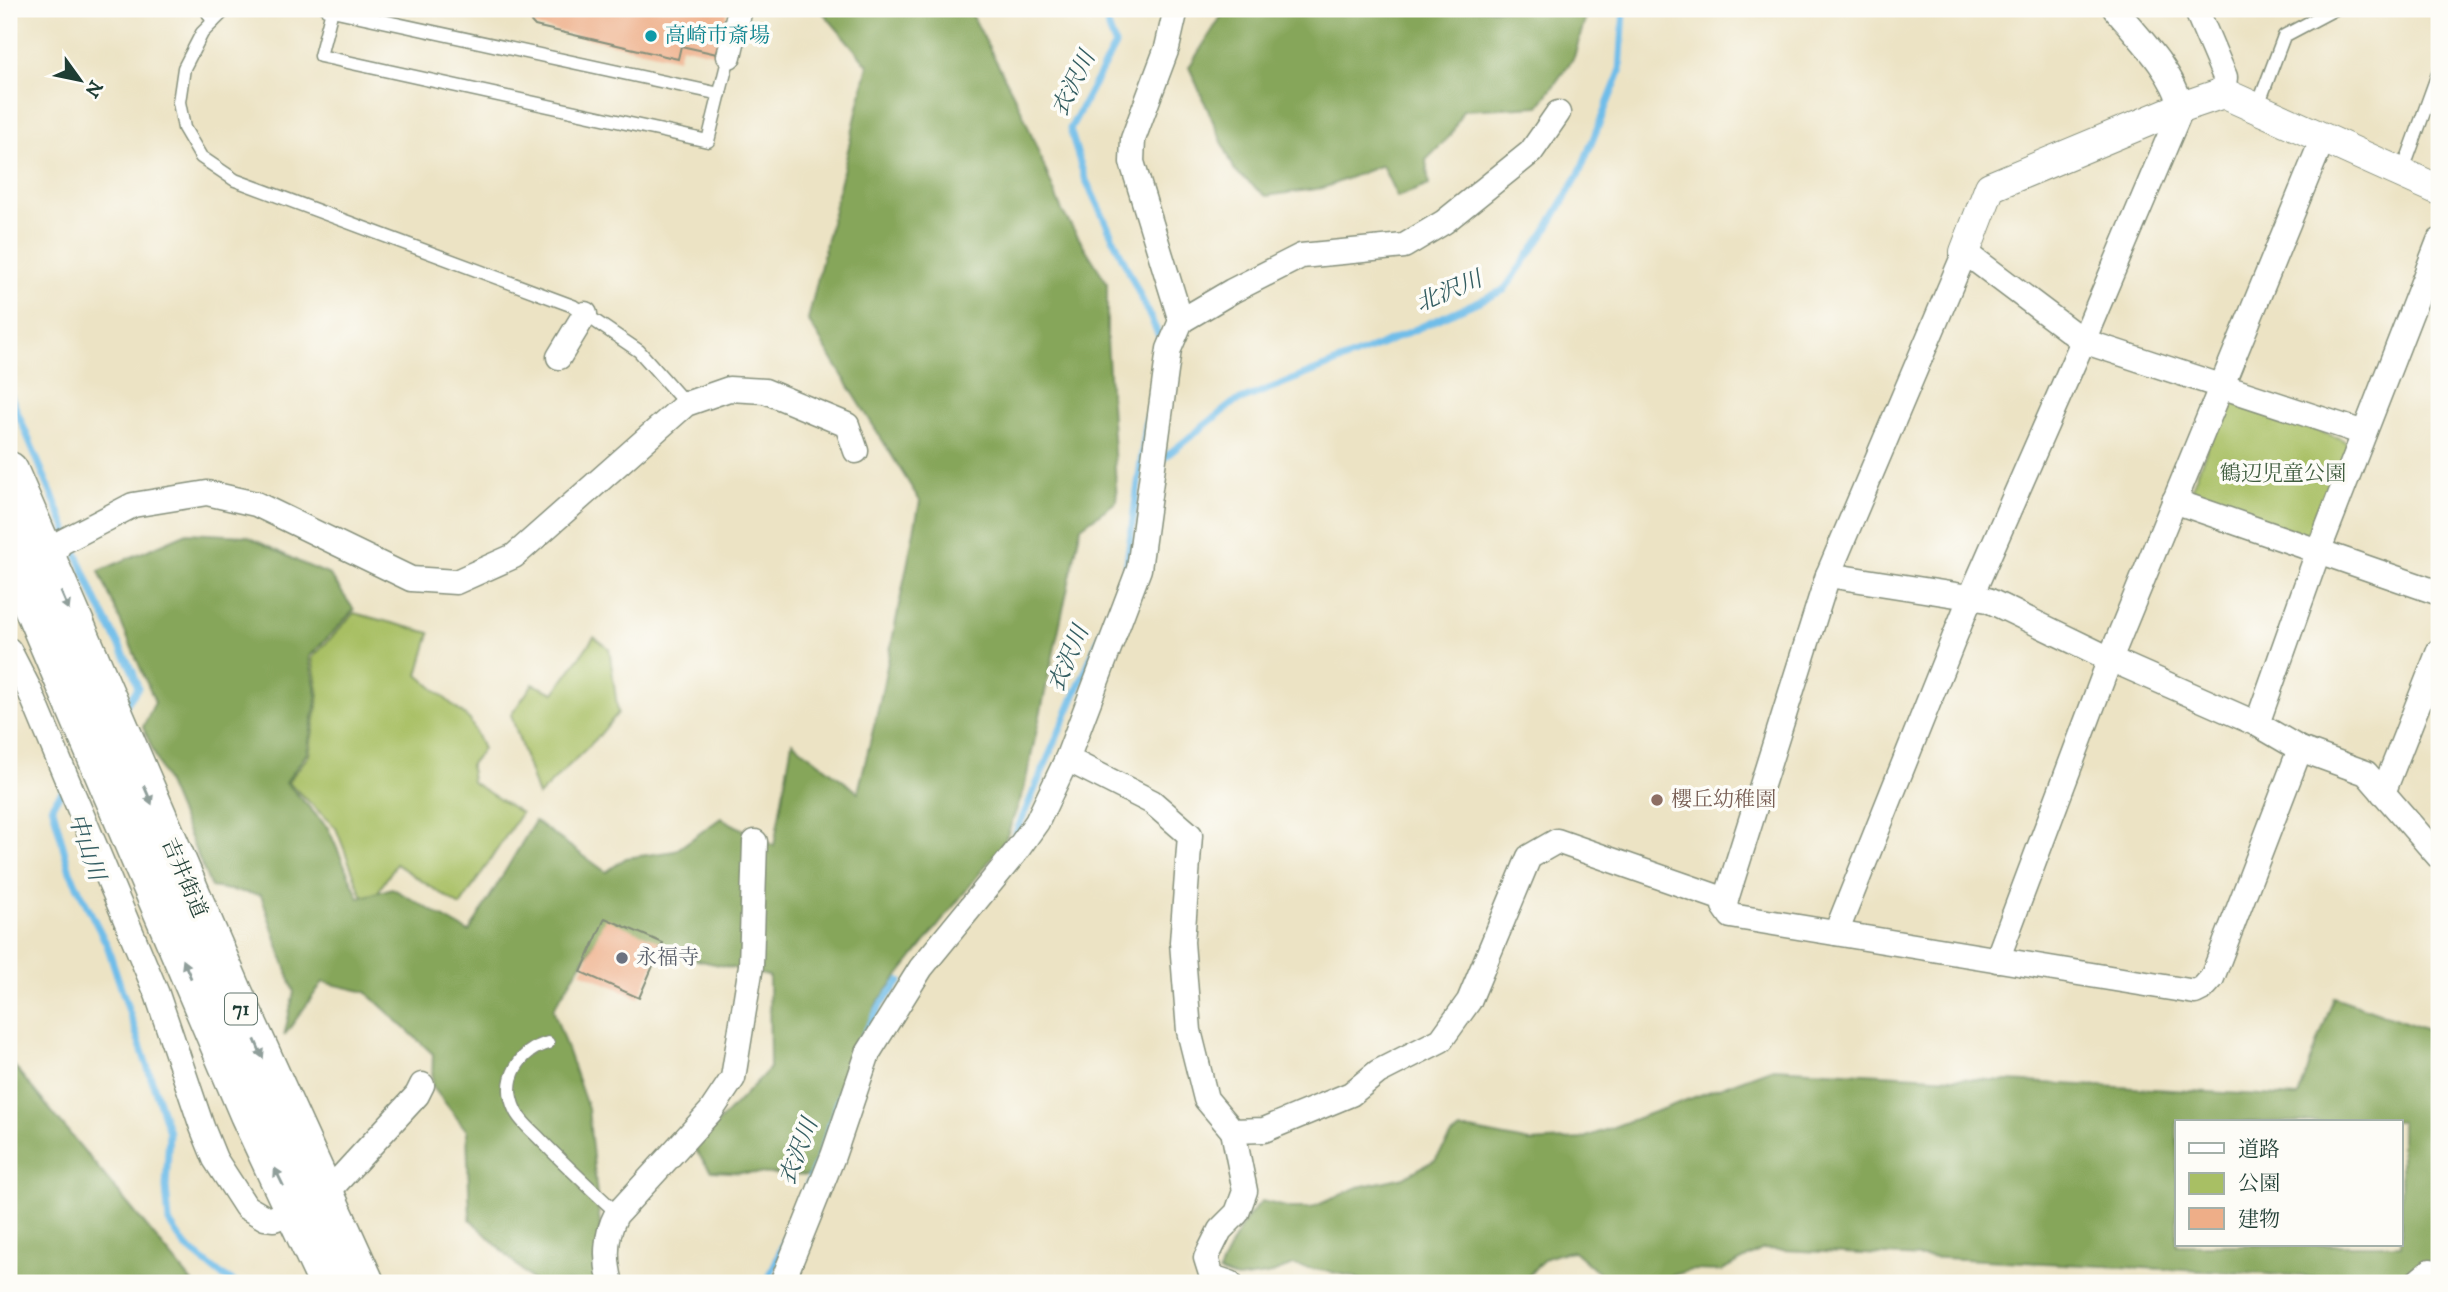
<svg xmlns="http://www.w3.org/2000/svg" width="2448" height="1292" font-family="'IM FELL DW Pica','Noto Serif JP',serif">
<rect width="100%" height="100%" fill="#fdfcf7"/>
<filter id="ink" filterUnits="userSpaceOnUse"><feTurbulence type="fractalNoise" baseFrequency=".0143" numOctaves="2"/><feDisplacementMap in="SourceGraphic" scale="14" xChannelSelector="R" yChannelSelector="G"/><feConvolveMatrix kernelMatrix="1 2 1 2 8 2 1 2 1" color-interpolation-filters="sRGB"/></filter>
<filter id="wash" filterUnits="userSpaceOnUse"><feTurbulence type="fractalNoise" baseFrequency=".00686" numOctaves="4" result="noise"/><feDisplacementMap in="SourceGraphic" scale="28" xChannelSelector="R" yChannelSelector="G"/><feGaussianBlur stdDeviation="1.57" result="paint"/><feColorMatrix in="noise" values="0 0 0 0 0 0 0 0 0 0 0 0 0 0 0 0 0 1.4 0 .05"/><feComposite in="paint" operator="in"/></filter>
<g filter="url(#wash)">
<rect width="100%" height="100%" fill="#ece3c4"/>
<g fill="#a8bf64" stroke="#647e4c" stroke-width="2">
<path d="M 2234,399 L 2341,439 L 2350,445 L 2317,537 L 2308,541 L 2189,495 L 2224,404 Z"/>
<path d="M 354,613 L 430,633 L 418,675 L 470,720 L 483,749 L 470,765 L 472,782 L 521,813 L 460,906 L 396,864 L 372,901 L 361,893 L 336,828 L 288,782 L 309,755 L 319,695 L 312,658 Z"/>
<path d="M 594,637 L 609,648 L 618,713 L 598,737 L 538,796 L 511,715 L 533,684 L 554,693 Z"/>
</g>
<g fill="#86a65a" stroke="#527247" stroke-width="2" fill-rule="evenodd">
<path d="M 820,9 L 969,9 L 1021,109 L 1062,211 L 1107,283 L 1107,341 L 1117,501 L 1081,527 L 1024,789 L 1005,841 L 877,1003 L 810,1176 L 711,1171 L 694,1148 L 770,1068 L 769,976 L 670,954 L 608,921 L 553,1009 L 588,1109 L 606,1282 L 535,1283 L 470,1219 L 467,1131 L 432,1086 L 433,1054 L 366,992 L 323,982 L 284,1036 L 294,992 L 261,895 L 211,887 L 143,727 L 155,702 L 99,571 L 187,533 L 247,536 L 301,563 L 330,575 L 354,610 L 309,657 L 317,695 L 307,753 L 286,782 L 328,828 L 359,898 L 392,888 L 469,932 L 535,821 L 606,872 L 626,858 L 675,851 L 721,818 L 774,846 L 792,742 L 858,792 L 880,701 L 920,501 L 808,320 L 868,65 Z"/>
<path d="M 1226,9 L 1588,9 L 1574,57 L 1539,106 L 1463,110 L 1451,135 L 1426,160 L 1429,185 L 1397,197 L 1382,165 L 1323,188 L 1266,196 L 1235,171 L 1189,67 Z"/>
<path d="M 2334,997 L 2439,1034 L 2439,1283 L 1763,1249 L 1722,1271 L 1691,1270 L 1657,1280 L 1652,1283 L 1610,1283 L 1574,1251 C 1544,1255 1541,1260 1523,1283 L 1369,1283 L 1351,1276 L 1293,1265 L 1267,1275 L 1237,1279 L 1219,1272 C 1230,1245 1241,1222 1262,1201 L 1290,1208 L 1311,1208 L 1358,1187 L 1404,1177 L 1435,1160 L 1452,1136 L 1460,1130 L 1471,1130 L 1530,1142 L 1581,1139 L 1773,1068 L 2298,1097 ZM 2177,1122 L 2401,1122 L 2401,1245 L 2177,1245 Z"/>
<path d="M 9,1060 L 193,1283 L 9,1283 Z"/>
</g>
<g fill="none" stroke-linecap="round" stroke-linejoin="round">
<g stroke="#6fbde9" stroke-width="7">
<path d="M 1102,9 L 1115,45 L 1070,129 L 1084,176 L 1160,338 L 1158,349"/>
<path d="M 9,392 L 96,600 L 133,672 L 138,688 L 125,706"/>
<path d="M 1161,460 L 1233,403 L 1378,346 L 1504,290 L 1545,232 L 1579,174 L 1620,72 L 1624,9"/>
<path d="M 1125,577 L 1147,419"/>
<path d="M 64,789 L 52,805 L 70,872 L 107,945 L 169,1132 L 166,1187 L 169,1222 L 185,1246 L 220,1274 L 235,1283"/>
<path d="M 1015,835 L 1111,611"/>
<path d="M 767,1283 L 821,1153 L 856,1050 L 881,1004 L 900,981"/>
</g>
</g>
<g id="blocks">
<g fill="#eeae88">
<path d="M 503,9 L 728,9 L 717,54 L 681,46 L 678,59 L 535,26 L 525,15 Z"/>
<path d="M 605,918 L 663,943 L 639,998 L 581,972 Z"/>
</g>
</g>
</g>
<g filter="url(#ink)">
<use href="#blocks" fill-opacity="0" stroke="#86907c" stroke-width="2"/>
<g fill="none" stroke-linecap="round" stroke-linejoin="round">
<defs>
<g id="service">
<path d="M 206,9 L 213,22"/>
<path d="M 226,9 L 202,33 L 184,68 L 179,102 L 184,128 L 201,157 L 235,180 L 573,306 L 639,351 L 686,404"/>
<path d="M 326,9 L 332,10 L 320,56 L 708,141 L 729,56"/>
<path d="M 332,10 L 720,94"/>
<path d="M 2257,108 L 2284,36 L 2335,9"/>
<path d="M 2402,173 L 2439,71"/>
<path d="M 548,1043 C 519,1051 501,1080 515,1110 C 519,1120 531,1130 539,1138 C 564,1164 591,1189 617,1213"/>
</g>
<g id="minor">
<path d="M 2196,9 L 2225,77 L 2223,93"/>
<path d="M 729,56 L 740,9"/>
<path d="M 1181,321 L 1232,291 L 1301,256 L 1404,246 L 1444,222 L 1531,152 L 1558,113"/>
<path d="M 559,357 L 585,314"/>
<path d="M 2174,501 L 2439,593"/>
<path d="M 42,568 L 49,564 L 60,543 L 133,505 L 207,493 L 256,504 L 411,579 L 456,582 L 514,556 L 686,404 L 729,389 L 765,391 L 847,425 L 856,451"/>
<path d="M 1828,575 L 1988,600 L 2110,659 L 2257,724 L 2300,749 L 2366,773 L 2439,857"/>
<path d="M 9,650 L 29,689 L 157,994 L 202,1127 L 215,1159 L 246,1207 L 265,1218 L 274,1219 L 296,1211"/>
<path d="M 2257,724 L 2318,552 L 2439,241"/>
<path d="M 2300,749 L 2212,978 L 2203,988 L 2195,992 L 1731,916 L 1724,906 L 1828,575 L 1965,252 L 2083,341 L 2364,433"/>
<path d="M 1067,759 L 1152,802 L 1190,835 L 1182,942 L 1189,1031 L 1206,1099 L 1233,1131 L 1264,1130 L 1351,1094 L 1378,1072 L 1441,1040 L 1469,1001 L 1529,857 L 1557,841 L 1726,900"/>
<path d="M 2383,793 L 2439,651"/>
<path d="M 1836,933 L 1971,596 L 2083,341 L 2182,107 C 2171,69 2140,39 2115,9"/>
<path d="M 1997,960 L 2110,659 L 2323,138"/>
<path d="M 325,1195 L 417,1095 L 422,1085"/>
<path d="M 611,1283 C 605,1261 605,1236 616,1215 L 711,1111 L 733,1078 L 751,966 L 755,842"/>
<path d="M 782,1283 L 833,1156 L 868,1053 L 921,968 L 1015,853 L 1037,822 L 1067,759 L 1139,569 L 1169,349 L 1181,321 L 1132,162 L 1133,139 L 1167,48 L 1176,9"/>
<path d="M 1230,1283 L 1212,1277 L 1206,1258 L 1220,1230 L 1237,1213 L 1245,1191 L 1233,1131"/>
<path d="M 2416,1283 L 2430,1271 L 2439,1273"/>
</g>
<path id="tertiary" d="M 1965,252 L 1990,187 L 2182,107 L 2223,93 L 2439,190"/>
<g id="primary">
<path d="M 9,471 L 234,994 L 365,1283"/>
<path d="M 9,551 L 249,1114 L 328,1283"/>
</g>
</defs>
<use href="#service" stroke="#86907c" stroke-width="15"/>
<use href="#minor" stroke="#86907c" stroke-width="27"/>
<use href="#tertiary" stroke="#86907c" stroke-width="32"/>
<use href="#primary" stroke="#86907c" stroke-width="41"/>
<use href="#service" stroke="#fff" stroke-width="12"/>
<use href="#minor" stroke="#fff" stroke-width="24"/>
<use href="#tertiary" stroke="#fff" stroke-width="30"/>
<use href="#primary" stroke="#fff" stroke-width="38"/>
</g>
<defs><path id="oneway-solid" d="M-6-.8H1V-3.2L6.5 0L1 3.2V.8H-6Z" transform="scale(1.75)"/></defs>
<g fill="#8f9e9a">
<use href="#oneway-solid" transform="translate(65 601) rotate(67)"/>
<use href="#oneway-solid" transform="translate(148 795) rotate(67)"/>
<use href="#oneway-solid" transform="translate(187 969) rotate(-113)"/>
<use href="#oneway-solid" transform="translate(259 1049) rotate(66)"/>
<use href="#oneway-solid" transform="translate(279 1177) rotate(-116)"/>
</g>
</g>
<circle fill="#0f9aa8" stroke="#fdfcf7" stroke-width="2.5" cx="651" cy="36" r="7"/>
<circle fill="#8d6e63" stroke="#fdfcf7" stroke-width="2.5" cx="1657" cy="800" r="7"/>
<circle fill="#6b7280" stroke="#fdfcf7" stroke-width="2.5" cx="622" cy="958" r="7"/>
<g text-anchor="middle" dominant-baseline="central" stroke-width="7" stroke-linejoin="round" paint-order="stroke">
<rect fill="#fdfcf7" stroke="#62766e" stroke-width="2" x="225" y="993.5" width="32" height="31" rx="5"/>
<g font-size="19" font-weight="bold" fill="#1f3d34">
<text x="241" y="1009">71</text>
</g>
<g font-size="21" fill="#0d838f" stroke="#fdfcf7" text-anchor="start">
<text x="665" y="36">高崎市斎場</text>
</g>
<g font-size="21" fill="#415e40" stroke="#fdfcf7">
<text x="2283" y="474">鶴辺児童公園</text>
</g>
<g font-size="21" fill="#785e54" stroke="#fdfcf7" text-anchor="start">
<text x="1671" y="800">櫻丘幼稚園</text>
</g>
<g font-size="21" fill="#1f3d34" stroke="#fdfcf7">
<text transform="translate(184 878) rotate(67)">吉井街道</text>
</g>
<g font-size="21" fill="#5b616d" stroke="#fdfcf7" text-anchor="start">
<text x="636" y="958">永福寺</text>
</g>
<g font-size="23" font-style="italic" fill="#335d61" stroke="#fdfcf7">
<text transform="translate(1074 84) rotate(-64)">衣沢川</text>
<text transform="translate(1449 292) rotate(-23)">北沢川</text>
<text transform="translate(1069 659) rotate(-67)">衣沢川</text>
<text transform="translate(86 847) rotate(71)">中山川</text>
<text transform="translate(799 1152) rotate(-69)">衣沢川</text>
</g>
</g>
<rect width="2448" height="1292" fill="none" stroke="#fdfcf7" stroke-width="35"/>
<rect x="2175" y="1120" width="228" height="126" fill="#fdfcf7" stroke="#a4b0a9" stroke-width="2"/>
<rect x="2189" y="1143" width="35" height="10" fill="#ffffff" stroke="#a4b0a9" stroke-width="2"/>
<text x="2238" y="1156" font-size="21" fill="#1f3d34">道路</text>
<rect x="2189" y="1173" width="35" height="21" fill="#a8bf64" stroke="#a4b0a9" stroke-width="2"/>
<text x="2238" y="1190" font-size="21" fill="#1f3d34">公園</text>
<rect x="2189" y="1208" width="35" height="21" fill="#eeae88" stroke="#a4b0a9" stroke-width="2"/>
<text x="2238" y="1226" font-size="21" fill="#1f3d34">建物</text>
<g transform="translate(80 80) rotate(123)" stroke="#fdfcf7" stroke-width="5" paint-order="stroke">
<path d="M0-5L12 26L0 18L-12 26Z" fill="#1f3d34"/>
<text y="-10" font-size="19" font-weight="bold" text-anchor="middle" fill="#1f3d34">N</text>
</g>
</svg>
